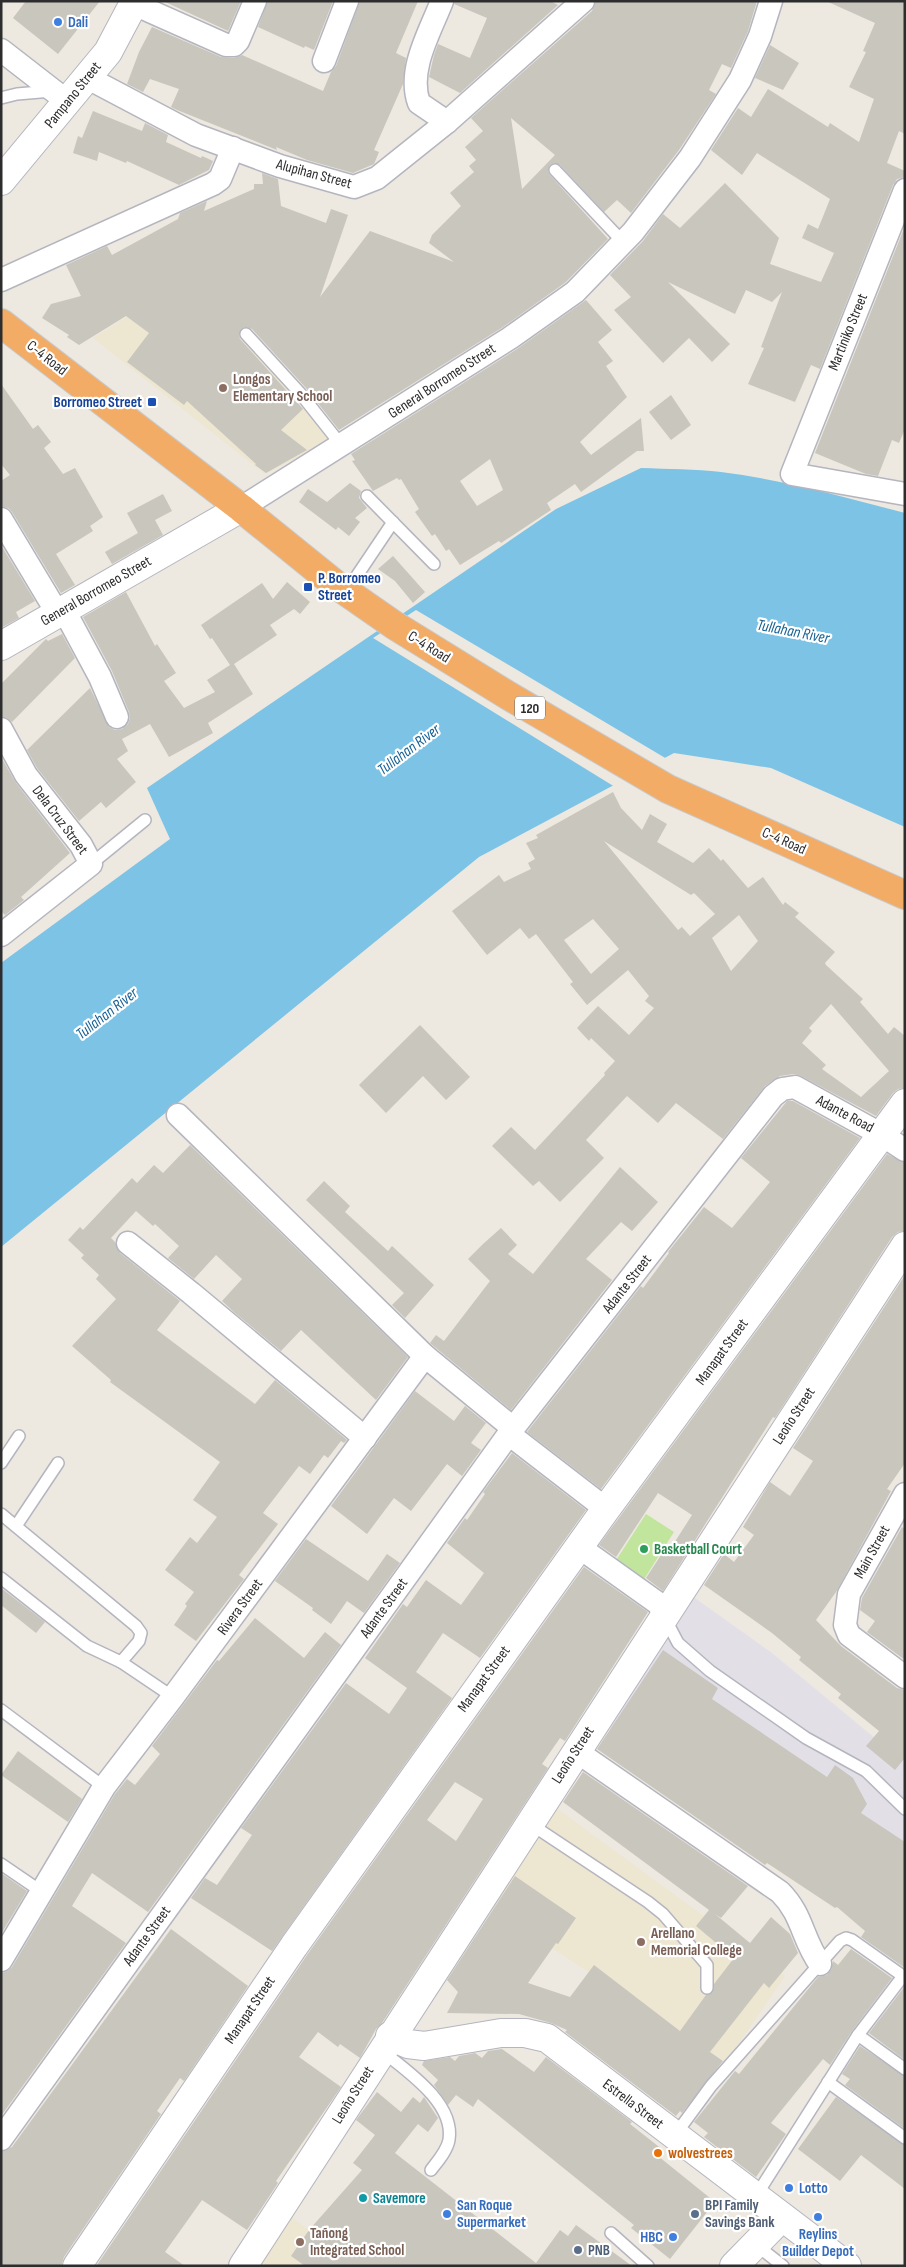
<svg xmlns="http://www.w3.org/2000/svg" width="906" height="2267" font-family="'Sofia Sans Condensed',sans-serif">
<rect width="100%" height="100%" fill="#ede8e0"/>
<path fill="#e2e0e6" d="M 692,1596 L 772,1653 L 905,1763 L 905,1926 L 848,1886 L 608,1725 Z"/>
<g fill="#ede6d1">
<path d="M 192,277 L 334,439 L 265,474 L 93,338 Z"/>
<path d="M 555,1807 L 785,1976 L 726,2062 L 491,1908 Z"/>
<path d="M 292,2218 L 359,2266 L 258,2266 Z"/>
</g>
<path fill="#c2e59e" d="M 646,1514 L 674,1532 L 641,1584 L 613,1565 Z"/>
<path fill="#7cc3e6" d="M 641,468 C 668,469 695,469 721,472 C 784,480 844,497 905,513 L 905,827 L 771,768 L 674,753 L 479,857 L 1,1247 L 1,963 L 170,839 L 147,788 L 556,509 Z"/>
<path fill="#ede8e0" d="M 416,610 L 667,759 L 615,787 L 373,638 Z"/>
<g fill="#c9c6be" fill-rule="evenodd">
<path d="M 26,1 L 100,1 L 58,54 L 13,18 Z"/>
<path d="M 163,1 L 241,1 L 228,31 Z"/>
<path d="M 268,1 L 333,1 L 314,50 L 305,46 L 304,48 L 258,27 Z"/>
<path d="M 360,1 L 418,1 L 396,53 L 406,58 L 403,84 L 374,150 L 379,152 L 374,164 L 353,173 L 307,160 L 276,147 L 277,150 L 177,110 L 171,107 L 179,89 L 150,79 L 143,92 L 127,84 L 139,52 L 152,27 L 221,57 L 234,58 L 242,55 L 323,91 L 331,72 L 336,66 Z"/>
<path d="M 455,1 L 550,1 L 558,5 L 460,93 L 429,77 L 434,55 L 438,44 L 470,58 L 487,18 L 454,4 Z"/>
<path d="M 596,1 L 757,1 L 748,31 L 731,68 L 722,64 L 709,90 L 716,94 L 679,150 L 631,213 L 617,200 L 604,212 L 560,165 L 554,163 L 550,165 L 548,171 L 550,175 L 608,239 L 566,282 L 503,327 L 339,430 L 306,388 L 252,329 L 245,327 L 241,329 L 239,335 L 240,339 L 303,409 L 281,430 L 307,450 L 266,473 L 255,465 L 256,464 L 187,401 L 184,405 L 127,362 L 149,333 L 126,316 L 79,345 L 67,337 L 69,335 L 42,318 L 51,304 L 81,296 L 66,265 L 107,246 L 112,255 L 178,219 L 180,213 L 207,201 L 204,211 L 254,189 L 254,184 L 263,184 L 262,173 L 278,179 L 281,206 L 326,223 L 331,209 L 348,215 L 320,297 L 370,231 L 454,262 L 429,243 L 432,235 L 461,206 L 450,193 L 474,172 L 469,166 L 476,160 L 465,147 L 483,131 L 471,118 L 592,11 ZM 511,118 L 555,155 L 522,189 Z"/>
<path d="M 826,1 L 905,1 L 905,134 L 899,131 L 887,163 L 905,171 L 905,177 L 897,179 L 893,185 L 820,369 L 811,365 L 795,402 L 748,384 L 764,348 L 761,347 L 782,292 L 772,302 L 746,290 L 735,314 L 668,282 L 730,344 L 712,362 L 689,338 L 663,363 L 614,310 L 631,297 L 610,275 L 643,241 L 663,214 L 680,228 L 725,183 L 779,238 L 770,264 L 821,282 L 834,253 L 802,238 L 808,224 L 818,229 L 830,199 L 757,153 L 742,175 L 711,150 L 738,108 L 751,117 L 768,89 L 828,127 L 830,123 L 859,142 L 874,99 L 849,87 L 866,52 L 863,51 L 875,23 Z"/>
<path d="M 770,45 L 799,63 L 783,90 L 755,78 Z"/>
<path d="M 93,111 L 142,131 L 145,123 L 168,135 L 166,142 L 201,158 L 202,156 L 213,161 L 209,170 L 179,185 L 127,161 L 126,163 L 99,152 L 97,161 L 73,153 L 78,136 L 82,138 Z"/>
<path d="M 905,226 L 905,429 L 899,443 L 892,440 L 878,476 L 866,474 L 815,453 Z"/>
<path d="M 586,300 L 612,330 L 598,342 L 613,361 L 606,366 L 627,397 L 580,442 L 591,455 L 641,418 L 644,451 L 637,451 L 581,492 L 575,484 L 547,503 L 551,510 L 501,543 L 499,541 L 460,565 L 449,549 L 446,551 L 435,534 L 432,536 L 415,512 L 419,509 L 401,479 L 399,480 L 397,478 L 373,491 L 352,461 L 355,460 L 351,454 L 517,349 ZM 490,459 L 503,490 L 477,506 L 460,481 Z"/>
<path d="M 1,384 L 33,429 L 38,425 L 51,442 L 44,448 L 63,474 L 75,468 L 103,517 L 90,526 L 93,531 L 56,554 L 75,585 L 61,593 L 12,512 L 8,508 L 1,506 L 1,481 L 10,475 L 1,464 Z"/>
<path d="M 671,395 L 691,425 L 671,440 L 649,412 Z"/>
<path d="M 350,483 L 361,491 L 359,498 L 367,508 L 355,518 L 360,522 L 349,536 L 338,527 L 336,530 L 299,502 L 308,489 L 327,502 Z"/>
<path d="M 163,494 L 172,511 L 155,520 L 163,535 L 112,564 L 105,552 L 138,533 L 127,513 Z"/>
<path d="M 1,545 L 35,601 L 16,612 L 19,618 L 1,628 Z"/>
<path d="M 393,556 L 425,592 L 413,603 L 395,581 L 378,569 Z"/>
<path d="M 287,582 L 310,602 L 300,614 L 294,609 L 270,625 L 277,635 L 234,664 L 253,694 L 208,723 L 213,733 L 169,757 L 150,724 L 122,739 L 128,751 L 117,759 L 136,782 L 106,808 L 101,802 L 79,821 L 37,768 L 27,750 L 90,688 L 109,727 L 115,730 L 122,729 L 128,724 L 130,718 L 129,712 L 112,671 L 83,617 L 126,592 L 155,646 L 157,644 L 176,673 L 164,681 L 184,708 L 215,692 L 207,680 L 230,665 L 212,638 L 210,639 L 201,625 L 262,583 L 273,599 Z"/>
<path d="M 62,634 L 75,658 L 12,722 L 7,718 L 1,716 L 1,684 L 46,639 L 48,641 Z"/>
<path d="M 1,757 L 16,783 L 70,853 L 21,897 L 24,900 L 5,915 L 1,911 Z"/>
<path d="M 613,792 L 621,808 L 642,830 L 650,814 L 667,824 L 657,842 L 693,863 L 709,848 L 721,861 L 723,859 L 748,888 L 763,877 L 783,905 L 785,902 L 799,913 L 795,917 L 835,952 L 825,963 L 826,965 L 863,999 L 860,1002 L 888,1034 L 894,1027 L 905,1036 L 905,1088 L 898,1089 L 893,1093 L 876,1116 L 801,1076 L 794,1074 L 780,1076 L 765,1086 L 723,1139 L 676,1103 L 658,1123 L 627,1096 L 586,1140 L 604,1158 L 560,1202 L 539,1181 L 533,1186 L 492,1146 L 511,1127 L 535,1150 L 605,1075 L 604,1073 L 615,1061 L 591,1038 L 589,1041 L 577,1028 L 598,1006 L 629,1035 L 654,1008 L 645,1001 L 649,996 L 628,970 L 587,1005 L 570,984 L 573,982 L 536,934 L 529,939 L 520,928 L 487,955 L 452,911 L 499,875 L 504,882 L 531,869 L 528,863 L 535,859 L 526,843 L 538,838 L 536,835 ZM 604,841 L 691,895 L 694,893 L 715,914 L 690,936 L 682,927 L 678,930 ZM 739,915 L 758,941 L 731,971 L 712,938 ZM 593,919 L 619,949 L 591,974 L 564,940 ZM 831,1004 L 889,1071 L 861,1097 L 822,1069 L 826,1065 L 802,1043 L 812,1031 L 809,1028 Z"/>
<path d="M 420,1025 L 470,1077 L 446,1100 L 423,1076 L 386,1113 L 359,1085 Z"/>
<path d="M 787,1101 L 793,1101 L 860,1138 L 601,1489 L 527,1432 L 641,1286 L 643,1288 L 669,1253 L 668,1252 L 704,1207 L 732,1228 L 770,1182 L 741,1158 Z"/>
<path d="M 190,1145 L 408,1357 L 376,1400 L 301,1330 L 281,1351 L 235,1313 L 222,1301 L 242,1279 L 216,1255 L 194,1279 L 168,1258 L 179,1246 L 155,1224 L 153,1226 L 136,1211 L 111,1238 L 115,1242 L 120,1253 L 180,1301 L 157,1330 L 255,1404 L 275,1380 L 347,1440 L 344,1443 L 341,1441 L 328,1458 L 324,1455 L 310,1474 L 299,1466 L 263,1513 L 278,1524 L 239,1575 L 244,1579 L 196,1641 L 174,1625 L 187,1606 L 185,1604 L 194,1592 L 165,1570 L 190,1537 L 197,1543 L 217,1517 L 193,1500 L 220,1462 L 110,1382 L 111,1380 L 72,1346 L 116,1299 L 96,1279 L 99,1275 L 81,1258 L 84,1255 L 68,1240 L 80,1227 L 83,1230 L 132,1178 L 137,1183 L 154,1165 L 163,1173 Z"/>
<path d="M 887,1154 L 905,1163 L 905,1231 L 898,1232 L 892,1237 L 775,1418 L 773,1417 L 663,1591 L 646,1578 L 665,1549 L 669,1551 L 692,1515 L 658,1493 L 616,1557 L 599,1545 Z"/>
<path d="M 620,1167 L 658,1202 L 632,1231 L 621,1222 L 586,1259 L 612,1280 L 511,1410 L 430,1343 L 436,1335 L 444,1341 L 490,1281 L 468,1259 L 483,1244 L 501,1228 L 517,1245 L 508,1254 L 533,1274 Z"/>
<path d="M 324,1181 L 350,1206 L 345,1212 L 388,1251 L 392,1246 L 434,1285 L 405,1318 L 392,1305 L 404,1293 L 306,1200 Z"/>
<path d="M 905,1275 L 905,1463 L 887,1489 L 891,1491 L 836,1592 L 816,1620 L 841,1646 L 897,1688 L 905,1690 L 905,1758 L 895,1770 L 866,1746 L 879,1731 L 838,1698 L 841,1694 L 799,1660 L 801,1657 L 772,1633 L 704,1585 L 724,1554 L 734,1562 L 754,1535 L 743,1527 L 770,1482 L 790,1496 L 813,1461 L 793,1448 Z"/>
<path d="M 415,1391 L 454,1421 L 465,1406 L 486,1423 L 471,1443 L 481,1450 L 462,1476 L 447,1464 L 411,1511 L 394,1498 L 367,1534 L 331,1506 Z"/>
<path d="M 512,1453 L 586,1510 L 480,1658 L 443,1633 L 416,1672 L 452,1698 L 272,1951 L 191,1898 L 205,1878 L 217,1885 L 252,1835 L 241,1828 L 346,1683 L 389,1714 L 407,1688 L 365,1658 L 403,1604 L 407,1607 L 426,1580 L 461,1605 L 484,1573 L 447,1543 L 465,1518 L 467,1520 L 485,1494 L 483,1492 Z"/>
<path d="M 902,1527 L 905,1529 L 905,1660 L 867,1632 L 875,1621 L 860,1610 L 862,1598 Z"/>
<path d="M 306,1539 L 368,1581 L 387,1554 L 400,1563 L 364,1613 L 347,1601 L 331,1624 L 312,1610 L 313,1608 L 275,1581 Z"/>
<path d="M 584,1567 L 648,1612 L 565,1741 L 560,1738 L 542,1764 L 548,1768 L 382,2023 L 376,2029 L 360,2058 L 340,2044 L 338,2047 L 318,2032 L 299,2057 L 341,2087 L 276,2181 L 278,2183 L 247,2230 L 202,2200 L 165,2252 L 185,2266 L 97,2265 L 307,1955 ZM 455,1782 L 483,1799 L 456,1841 L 427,1820 Z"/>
<path d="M 1,1588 L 45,1622 L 36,1633 L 1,1605 Z"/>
<path d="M 255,1618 L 304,1658 L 325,1632 L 341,1645 L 148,1912 L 92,1873 L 72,1906 L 126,1943 L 1,2116 L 1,1973 L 8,1971 L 12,1967 L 115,1794 L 127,1779 L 135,1785 L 160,1754 L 152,1746 L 217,1660 L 219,1661 Z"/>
<path d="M 663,1650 L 718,1688 L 712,1699 L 827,1777 L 835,1765 L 853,1778 L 867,1804 L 861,1813 L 905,1842 L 905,1968 L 861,1937 L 865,1931 L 837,1907 L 835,1908 L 767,1863 L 765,1865 L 597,1749 Z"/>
<path d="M 18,1751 L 82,1799 L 68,1822 L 1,1775 Z"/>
<path d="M 583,1772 L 748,1886 L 721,1918 L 715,1914 L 750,1943 L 771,1917 L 790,1934 L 798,1953 L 769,1988 L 764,1983 L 710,2052 L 723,2061 L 682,2113 L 680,2111 L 676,2116 L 565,2032 L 567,2030 L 551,2023 L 519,2014 L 447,2013 L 458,1992 L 447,1980 L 515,1876 L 576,1918 L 558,1944 L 556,1943 L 528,1983 L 570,1997 L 594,1965 L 680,2031 L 706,1995 L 713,1992 L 714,1984 L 734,1958 L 696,1926 L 709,1910 L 563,1802 Z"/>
<path d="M 1,1873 L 27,1891 L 1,1934 Z"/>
<path d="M 171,1929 L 248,1986 L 184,2081 L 180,2078 L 157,2111 L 161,2114 L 64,2257 L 61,2266 L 1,2266 L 1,2152 L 12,2147 Z"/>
<path d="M 851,1949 L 892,1978 L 852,2031 L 830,2065 L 823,2059 L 771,2123 L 786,2134 L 756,2177 L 704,2137 L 708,2133 L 694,2122 L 735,2071 L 739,2074 L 818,1977 L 827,1975 L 831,1970 L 833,1961 L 838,1965 Z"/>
<path d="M 905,1986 L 905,2060 L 869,2033 Z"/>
<path d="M 860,2046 L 905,2076 L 905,2129 L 845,2085 L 850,2079 L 842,2074 Z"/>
<path d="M 502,2049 L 534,2072 L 546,2057 L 632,2122 L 630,2124 L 663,2150 L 658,2156 L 715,2202 L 670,2259 L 631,2228 L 634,2225 L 478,2099 L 473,2107 L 456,2095 L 448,2105 L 434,2085 L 438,2080 L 422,2065 L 424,2061 L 450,2057 L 455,2061 L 459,2056 L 475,2053 L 482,2058 L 488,2051 Z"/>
<path d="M 377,2092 L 401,2112 L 413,2097 L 420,2103 L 424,2097 L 438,2118 L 428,2132 L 418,2124 L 395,2153 L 536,2263 L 560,2230 L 568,2236 L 576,2225 L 632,2266 L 305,2266 L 291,2256 L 309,2230 L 362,2170 L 353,2163 L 375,2135 L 356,2120 Z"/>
<path d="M 836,2097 L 905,2145 L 905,2189 L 861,2155 L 840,2181 L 798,2149 Z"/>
</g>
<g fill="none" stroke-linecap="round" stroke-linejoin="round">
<defs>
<g id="lane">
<path d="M 1,98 L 17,94 L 52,91"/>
<path d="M 555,170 L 623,242"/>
<path d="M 246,334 L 300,393 L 342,446"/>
<path d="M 367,496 L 434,564"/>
<path d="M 346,592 L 393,522"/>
<path d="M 91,864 L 145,820"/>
<path d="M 1,1463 L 19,1436"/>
<path d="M 1,1514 L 136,1626 L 141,1633 L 139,1641 L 121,1662 L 173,1697"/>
<path d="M 16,1526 L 58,1463"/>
<path d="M 1,1578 L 87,1646 L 121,1662"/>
<path d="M 665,1618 L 678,1643 L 710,1671 L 806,1738 L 866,1771 L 905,1809"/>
<path d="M 1,1710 L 104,1787"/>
<path d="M 529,1823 L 648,1902 L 663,1914 L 707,1965 L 707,1988"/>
<path d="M 1,1864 L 42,1892"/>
<path d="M 858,2035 L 905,2069"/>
<path d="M 382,2051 C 407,2071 455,2103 449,2140 C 447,2151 437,2162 431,2170"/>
<path d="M 828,2082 L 905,2138"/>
<path d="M 675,2135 L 711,2086 L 840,1941 L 846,1938 L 852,1940 L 903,1976"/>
<path d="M 756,2196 L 858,2035 L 903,1976 L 905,1978"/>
<path d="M 611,2233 L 648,2266"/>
<path d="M 755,2244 L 783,2266"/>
</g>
<g id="street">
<path d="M 442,1 C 430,32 407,70 419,103 L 447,122"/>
<path d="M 134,4 L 226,45 L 234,45 L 238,41 L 255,1"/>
<path d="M 1,50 L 68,102"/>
<path d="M 324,61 L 347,1"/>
<path d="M 88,78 L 196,135 L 280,166 L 354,187 L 377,178 L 447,122 L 583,1"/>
<path d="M 905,190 L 792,474 L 905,494"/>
<path d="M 1,280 L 213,184 L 220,179 L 233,148"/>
<path d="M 241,508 L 510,338 L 575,292 L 633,232 L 690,158 L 740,80 L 760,36 L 771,1"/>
<path d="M 1,519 L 58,614"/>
<path d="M 64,610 L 100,677 L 117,717"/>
<path d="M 1,729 L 26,775 L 81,845 L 91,864 L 1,935"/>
<path d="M 178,1115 L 425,1356 L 508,1424 L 514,1438 L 606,1509"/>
<path d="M 128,1243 L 191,1293 L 365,1438"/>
<path d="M 905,1494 L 849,1594 L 845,1625 L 849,1635 L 905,1677"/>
<path d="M 579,1547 L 659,1604 L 664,1616"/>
<path d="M 576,1751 L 780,1892 C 803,1915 802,1939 820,1964"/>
<path d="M 1,1960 L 104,1787 L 173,1697 L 425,1356"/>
<path d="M 1,2139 L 511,1431 L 773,1096 L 782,1089 L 795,1087 L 882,1135 L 905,1150"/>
</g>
<g id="secondary">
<path d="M 1,181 L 108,52 L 135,1"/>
<path d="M 1,646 L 241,508"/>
<path d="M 390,2036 L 408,2044 L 424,2046 L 501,2033 L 525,2033 L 547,2038 L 847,2266"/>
<path d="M 77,2266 L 294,1946 L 606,1509 L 905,1103"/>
<path d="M 243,2266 L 905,1246"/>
<path d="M 734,2266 L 782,2217"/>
</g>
<path id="highway" d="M 1,323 L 241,508 L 335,584 L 394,625 L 509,696 L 668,789 L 905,895"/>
</defs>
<use href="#lane" stroke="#b4b5bf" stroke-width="14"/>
<use href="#street" stroke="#b4b5bf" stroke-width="25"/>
<use href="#secondary" stroke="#b4b5bf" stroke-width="30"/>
<use href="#highway" stroke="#c8c8c8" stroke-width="30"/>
<use href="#lane" stroke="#fff" stroke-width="11"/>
<use href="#street" stroke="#fff" stroke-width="22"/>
<use href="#secondary" stroke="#fff" stroke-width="28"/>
<use href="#highway" stroke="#f2ac66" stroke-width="28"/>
</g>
<g fill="#3f7fe0" stroke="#fff" stroke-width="2">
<circle cx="58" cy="22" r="5"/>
<circle cx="789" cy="2188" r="5"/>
<circle cx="447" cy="2214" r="5"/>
<circle cx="818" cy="2217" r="5"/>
<circle cx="673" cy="2237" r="5"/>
</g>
<g fill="#8d6e63" stroke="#fff" stroke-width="2">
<circle cx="223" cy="388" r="5"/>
<circle cx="641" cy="1942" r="5"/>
<circle cx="300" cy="2242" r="5"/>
</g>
<g fill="#1a4fb4" stroke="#fff" stroke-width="2">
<rect x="147" y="397" width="10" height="10" rx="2.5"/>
<rect x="303" y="582" width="10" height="10" rx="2.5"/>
</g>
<circle fill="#2e9e5b" stroke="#fff" stroke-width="2" cx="644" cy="1549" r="5"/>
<circle fill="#e8710a" stroke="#fff" stroke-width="2" cx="658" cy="2153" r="5"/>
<circle fill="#0f9aa8" stroke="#fff" stroke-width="2" cx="363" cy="2198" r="5"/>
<g fill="#5c6f8a" stroke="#fff" stroke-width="2">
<circle cx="695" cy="2214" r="5"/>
<circle cx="578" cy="2250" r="5"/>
</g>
<g text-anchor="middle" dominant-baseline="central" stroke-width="4.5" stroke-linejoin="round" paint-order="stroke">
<rect fill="#fff" stroke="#6c6c6c" stroke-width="1" x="515" y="696.5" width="30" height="23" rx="4"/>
<g font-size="14" font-weight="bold" fill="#2d2d2d">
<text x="530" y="708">120</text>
</g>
<g font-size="15" font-weight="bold" fill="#366cbe" stroke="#fff" text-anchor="start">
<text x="68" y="22">Dali</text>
<text x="799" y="2188">Lotto</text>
<text x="457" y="2205">San Roque<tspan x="457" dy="17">Supermarket</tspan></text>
<text x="818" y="2234" text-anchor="middle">Reylins<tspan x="818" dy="17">Builder Depot</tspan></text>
<text x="663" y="2237" text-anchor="end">HBC</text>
</g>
<g font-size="15" fill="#2d2d2d" stroke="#fff">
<text transform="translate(73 95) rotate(-51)">Pampano Street</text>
<text transform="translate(314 174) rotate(15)">Alupihan Street</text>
<text transform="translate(848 332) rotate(-68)">Martiniko Street</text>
<text transform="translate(47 358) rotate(38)">C-4 Road</text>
<text transform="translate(442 381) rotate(-33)">General Borromeo Street</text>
<text transform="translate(96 591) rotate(-30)">General Borromeo Street</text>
<text transform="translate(429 647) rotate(32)">C-4 Road</text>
<text transform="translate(60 820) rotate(53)">Dela Cruz Street</text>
<text transform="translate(784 841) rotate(24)">C-4 Road</text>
<text transform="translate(845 1114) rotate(28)">Adante Road</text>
<text transform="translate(627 1284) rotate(-52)">Adante Street</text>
<text transform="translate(722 1352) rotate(-54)">Manapat Street</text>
<text transform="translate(794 1416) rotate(-57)">Leoño Street</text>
<text transform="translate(872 1552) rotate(-61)">Main Street</text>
<text transform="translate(240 1607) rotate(-54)">Rivera Street</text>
<text transform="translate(384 1608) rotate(-54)">Adante Street</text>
<text transform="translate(484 1679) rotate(-54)">Manapat Street</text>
<text transform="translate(573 1755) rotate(-57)">Leoño Street</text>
<text transform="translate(147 1936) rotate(-54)">Adante Street</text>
<text transform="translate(250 2010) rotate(-56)">Manapat Street</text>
<text transform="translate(353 2095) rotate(-58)">Leoño Street</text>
<text transform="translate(633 2104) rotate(37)">Estrella Street</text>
</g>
<g font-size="15" font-weight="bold" fill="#785e54" stroke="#fff" text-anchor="start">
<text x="233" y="379">Longos<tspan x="233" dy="17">Elementary School</tspan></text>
<text x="651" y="1933">Arellano<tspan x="651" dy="17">Memorial College</tspan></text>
<text x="310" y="2233">Tañong<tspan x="310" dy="17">Integrated School</tspan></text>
</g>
<g font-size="15" font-weight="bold" fill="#164399" stroke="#fff" text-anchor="end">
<text x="142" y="402">Borromeo Street</text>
<text x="318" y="578" text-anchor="start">P. Borromeo<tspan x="318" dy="17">Street</tspan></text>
</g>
<g font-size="15" font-weight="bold" fill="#27864d" stroke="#fff" text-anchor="start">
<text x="654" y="1549">Basketball Court</text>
</g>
<g font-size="15" font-weight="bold" fill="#c56008" stroke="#fff" text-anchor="start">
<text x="668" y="2153">wolvestrees</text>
</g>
<g font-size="15" font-weight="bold" fill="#0d838f" stroke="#fff" text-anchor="start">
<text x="373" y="2198">Savemore</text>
</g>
<g font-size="15" font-weight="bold" fill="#4e5e75" stroke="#fff" text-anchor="start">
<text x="705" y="2205">BPI Family<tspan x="705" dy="17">Savings Bank</tspan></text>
<text x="588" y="2250">PNB</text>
</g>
<g font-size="16" font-style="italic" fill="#186295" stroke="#fff">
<text transform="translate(793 632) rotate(11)">Tullahan River</text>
<text transform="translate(409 750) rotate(-37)">Tullahan River</text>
<text transform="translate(107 1014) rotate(-38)">Tullahan River</text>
</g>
</g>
<rect width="906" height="2267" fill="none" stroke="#2d2d2d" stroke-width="5"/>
</svg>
